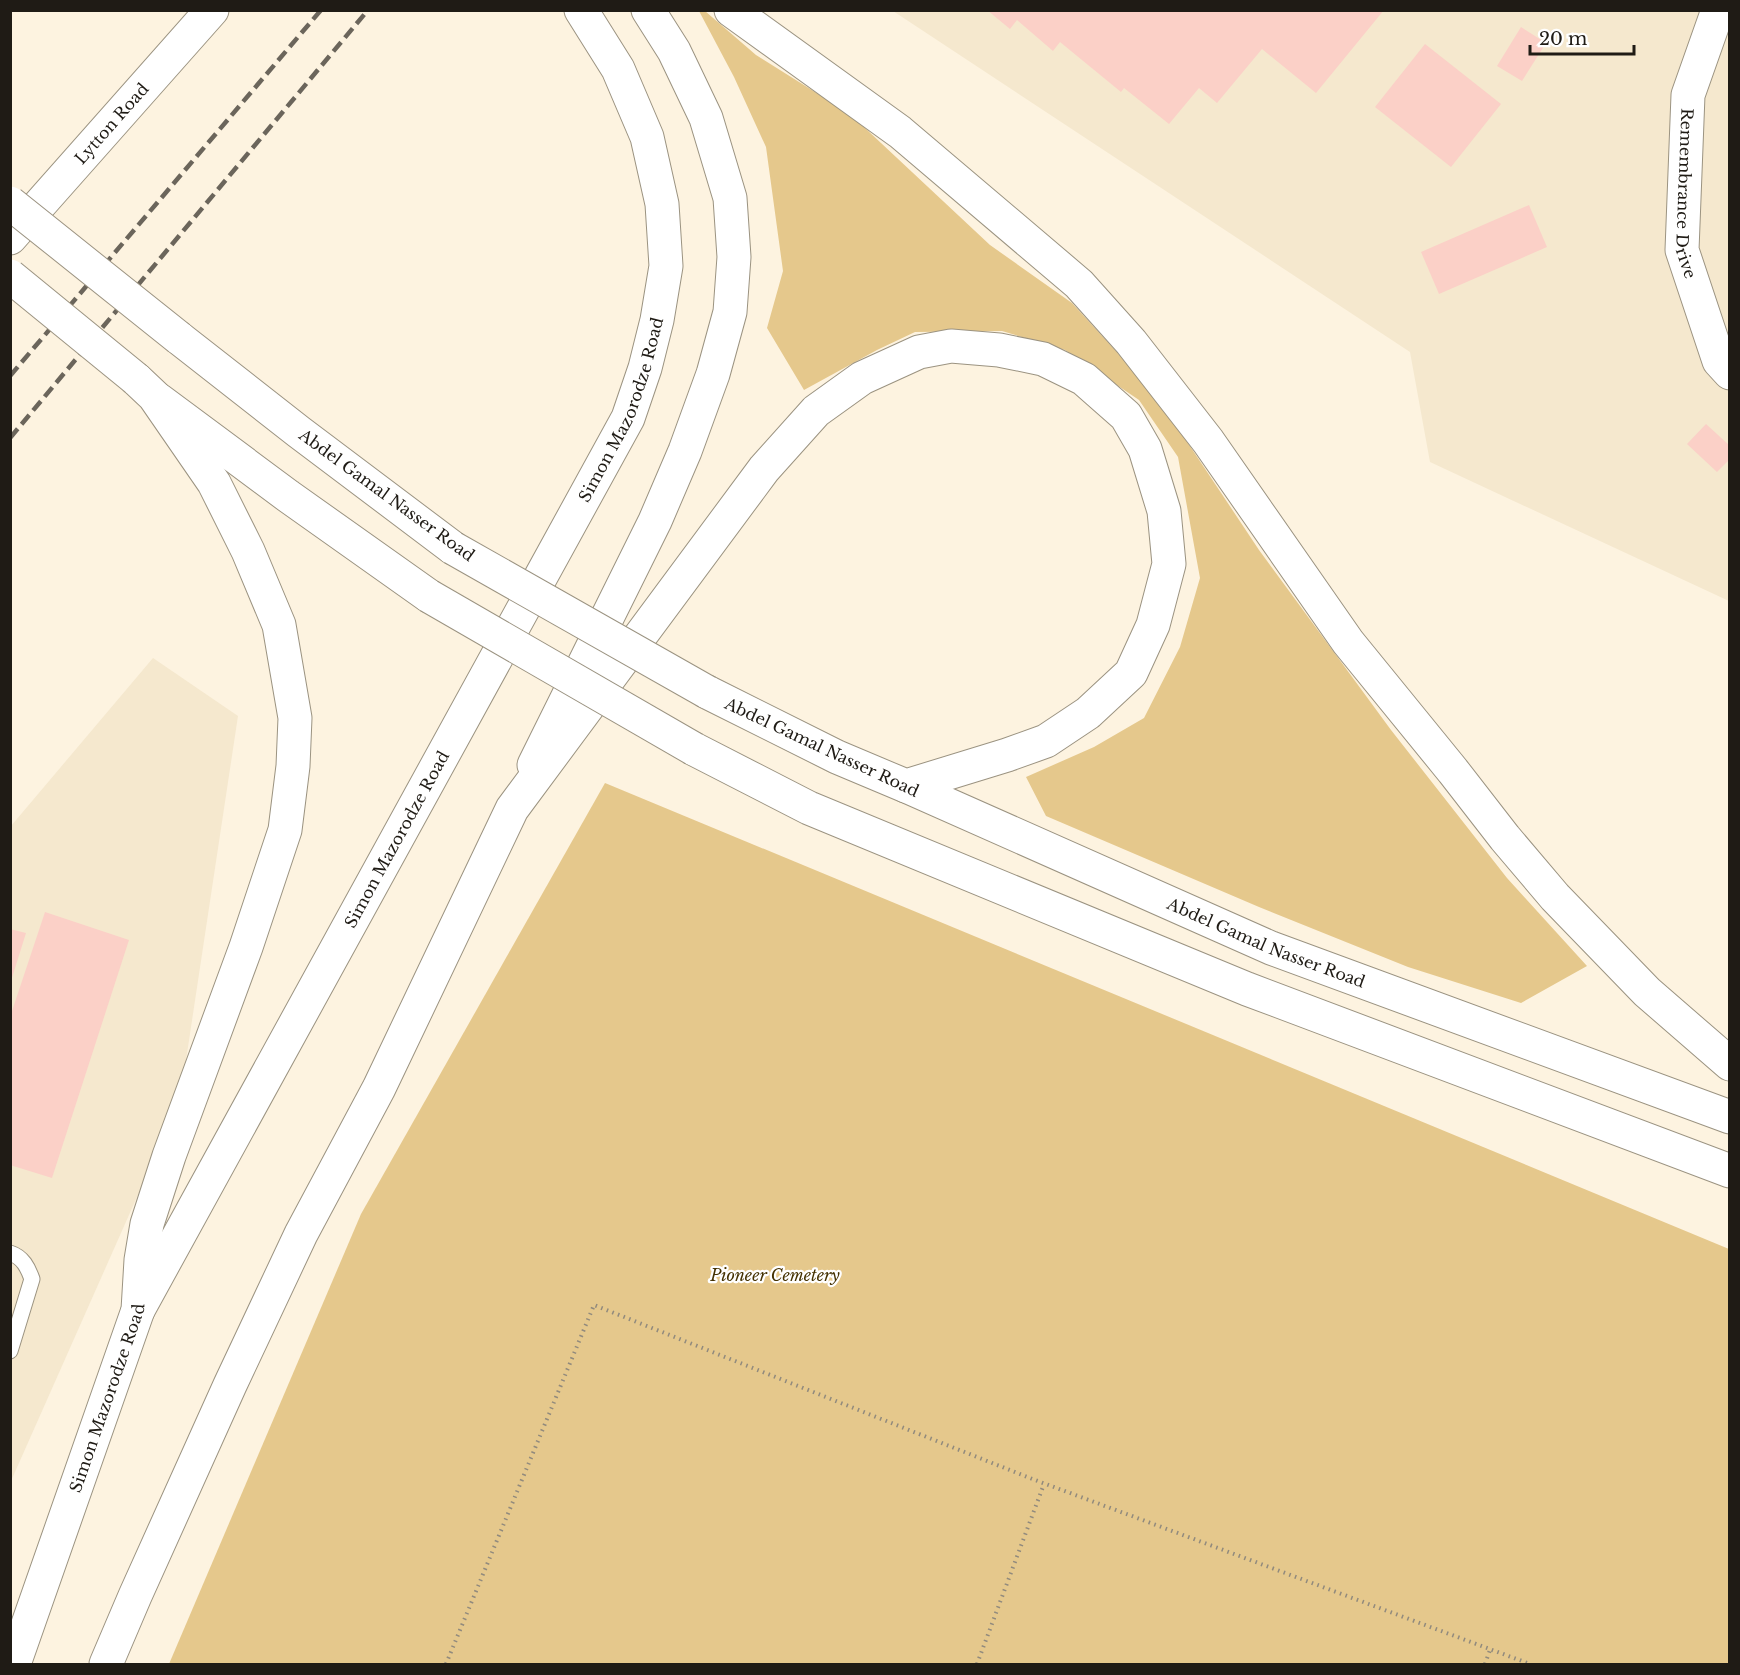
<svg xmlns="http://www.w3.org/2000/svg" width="1740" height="1675" font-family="'Libre Baskerville',serif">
<rect width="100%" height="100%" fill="#fdf3e0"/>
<g fill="#f5e8ce">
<path d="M 893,11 L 1729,11 L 1729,601 L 1430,462 L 1410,352 Z"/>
<path d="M 153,658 L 238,716 L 180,1100 L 11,1481 L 11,826 Z"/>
</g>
<g fill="#e5c88c">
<path d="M 699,11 L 705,11 L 756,55 L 850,114 L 990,245 L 1072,303 L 1156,395 L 1259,550 L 1391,730 L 1507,878 L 1587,966 L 1521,1003 L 1408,967 L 1259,907 L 1046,816 L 1026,777 L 1094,747 L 1144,718 L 1180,647 L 1200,578 L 1178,457 L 1139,400 L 1065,350 L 1002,331 L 915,332 L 877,350 L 804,390 L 767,328 L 783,271 L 766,147 L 734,77 Z"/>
<path d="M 605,783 L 1729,1249 L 1729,1664 L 169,1664 L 361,1214 Z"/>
</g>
<g fill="#fbd0c7">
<path d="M 987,10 L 1384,10 L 1316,93 L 1262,49 L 1217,103 L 1199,88 L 1169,124 L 1124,88 L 1121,92 L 1060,42 L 1053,51 L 1017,20 L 1010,29 Z"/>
<path d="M 1521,27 L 1546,43 L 1522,81 L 1497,66 Z"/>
<path d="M 1425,44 L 1501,104 L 1451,167 L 1375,107 Z"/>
<path d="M 1529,205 L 1547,247 L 1439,294 L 1421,252 Z"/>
<path d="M 1706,424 L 1730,446 L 1730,459 L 1717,472 L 1687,444 Z"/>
<path d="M 45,912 L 129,940 L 52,1178 L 10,1165 L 10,1017 Z"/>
<path d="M 10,929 L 26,933 L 11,981 L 10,981 Z"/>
</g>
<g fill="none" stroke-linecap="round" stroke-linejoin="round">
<defs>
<path id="service" d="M 10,1253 C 23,1257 28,1268 32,1279 L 10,1351"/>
<g id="tertiary">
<path id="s1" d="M 1718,10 L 1688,95 L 1682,250 L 1719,361 L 1730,373"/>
<path id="s2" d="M 10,238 L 212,10"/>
</g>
<g id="secondary">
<path d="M 534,765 L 655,521 L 685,451 L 713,374 L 730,312 L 734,257 L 730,198 L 706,118 L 674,51 L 648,10"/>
<path id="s3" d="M 138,1310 L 628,418 L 645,368 L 657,320 L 666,266 L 662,204 L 647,137 L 618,69 L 581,10"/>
</g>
<g id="primary">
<path d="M 731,10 L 900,132 L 1079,284 L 1131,342 L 1208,441 L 1348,642 L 1453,771 L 1505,838 L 1555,897 L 1647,992 L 1730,1064"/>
<path d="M 159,400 L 288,496 L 429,596"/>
<path d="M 694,749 L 809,808 L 1247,989 L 1730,1171"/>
<path id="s4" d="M 906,786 L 1271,948 L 1730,1117"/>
</g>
<g id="trunk">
<path d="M 179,338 L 299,432 L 453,548"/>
<path id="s5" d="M 14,1664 L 138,1310 L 141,1260 L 147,1224 L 169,1156 L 246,947 L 285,830 L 293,766 L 295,718 L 279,625 L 248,551 L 214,483 L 154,396 L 136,379"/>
<path d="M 106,1664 L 135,1596 L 230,1385 L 301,1234 L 379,1088 L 512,809 L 764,469 L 816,411 L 862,378 L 919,352 L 951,346 L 999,350 L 1043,359 L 1084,379 L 1126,416 L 1145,449 L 1164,511 L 1169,564 L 1153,625 L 1131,673 L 1088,713 L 1046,741 L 1007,755 L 906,786 L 837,757 L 707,692"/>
</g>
</defs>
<use href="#service" stroke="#9b9381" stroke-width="17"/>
<use href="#tertiary" stroke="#9b9381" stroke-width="35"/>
<use href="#secondary" stroke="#9b9381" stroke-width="35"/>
<use href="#primary" stroke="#9b9381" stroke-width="35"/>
<use href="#trunk" stroke="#9b9381" stroke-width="35"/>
<g stroke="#918a7d" stroke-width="4" stroke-dasharray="1.5 4.5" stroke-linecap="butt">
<path d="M 446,1664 L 594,1305 L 1035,1480 L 1530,1664"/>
<path d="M 977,1664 L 1044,1484"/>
<path d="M 1485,1664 L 1490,1650"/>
</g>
<use href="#service" stroke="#fff" stroke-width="15"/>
<use href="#tertiary" stroke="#fff" stroke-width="33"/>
<use href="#secondary" stroke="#fff" stroke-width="33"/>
<use href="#primary" stroke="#fff" stroke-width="33"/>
<use href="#trunk" stroke="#fff" stroke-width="33"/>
<g stroke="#6b655b" stroke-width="4.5" stroke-dasharray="12 6" stroke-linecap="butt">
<path d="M 10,376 L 321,10"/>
<path d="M 10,438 L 368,10"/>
</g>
<defs>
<path id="primary-bridge" d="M 429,596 L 694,749"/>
<g id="trunk-bridge">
<path d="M 10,203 L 179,338"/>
<path d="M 10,276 L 136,379"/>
<path d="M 453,548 L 707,692"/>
</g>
</defs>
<use href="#primary-bridge" stroke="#9b9381" stroke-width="35" stroke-linecap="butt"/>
<use href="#trunk-bridge" stroke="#9b9381" stroke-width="35" stroke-linecap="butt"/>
<use href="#primary-bridge" stroke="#fff" stroke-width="33"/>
<use href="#trunk-bridge" stroke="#fff" stroke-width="33"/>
</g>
<g text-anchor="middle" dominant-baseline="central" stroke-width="4.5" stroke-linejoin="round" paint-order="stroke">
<g font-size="16" fill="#1f1b15" stroke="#fff">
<text stroke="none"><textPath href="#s2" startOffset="153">Lytton Road</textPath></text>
<text stroke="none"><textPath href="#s1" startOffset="189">Remembrance Drive</textPath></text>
<text stroke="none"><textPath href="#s3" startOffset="1023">Simon Mazorodze Road</textPath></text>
<text transform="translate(387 495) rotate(36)">Abdel Gamal Nasser Road</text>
<text transform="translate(822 747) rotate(25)">Abdel Gamal Nasser Road</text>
<text stroke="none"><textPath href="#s3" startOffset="537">Simon Mazorodze Road</textPath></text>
<text stroke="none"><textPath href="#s4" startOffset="393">Abdel Gamal Nasser Road</textPath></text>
<text stroke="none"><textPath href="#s5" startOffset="282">Simon Mazorodze Road</textPath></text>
</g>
<g font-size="16" font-style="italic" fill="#443100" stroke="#fff">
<text x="775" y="1275">Pioneer Cemetery</text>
</g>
</g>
<rect width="1740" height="1675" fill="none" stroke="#1f1b15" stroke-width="24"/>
<path d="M1530 45v9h104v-9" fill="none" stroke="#1f1b15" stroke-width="3"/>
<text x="1539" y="45" font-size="18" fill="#1f1b15" stroke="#ffffff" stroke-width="4.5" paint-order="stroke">20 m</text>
</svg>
